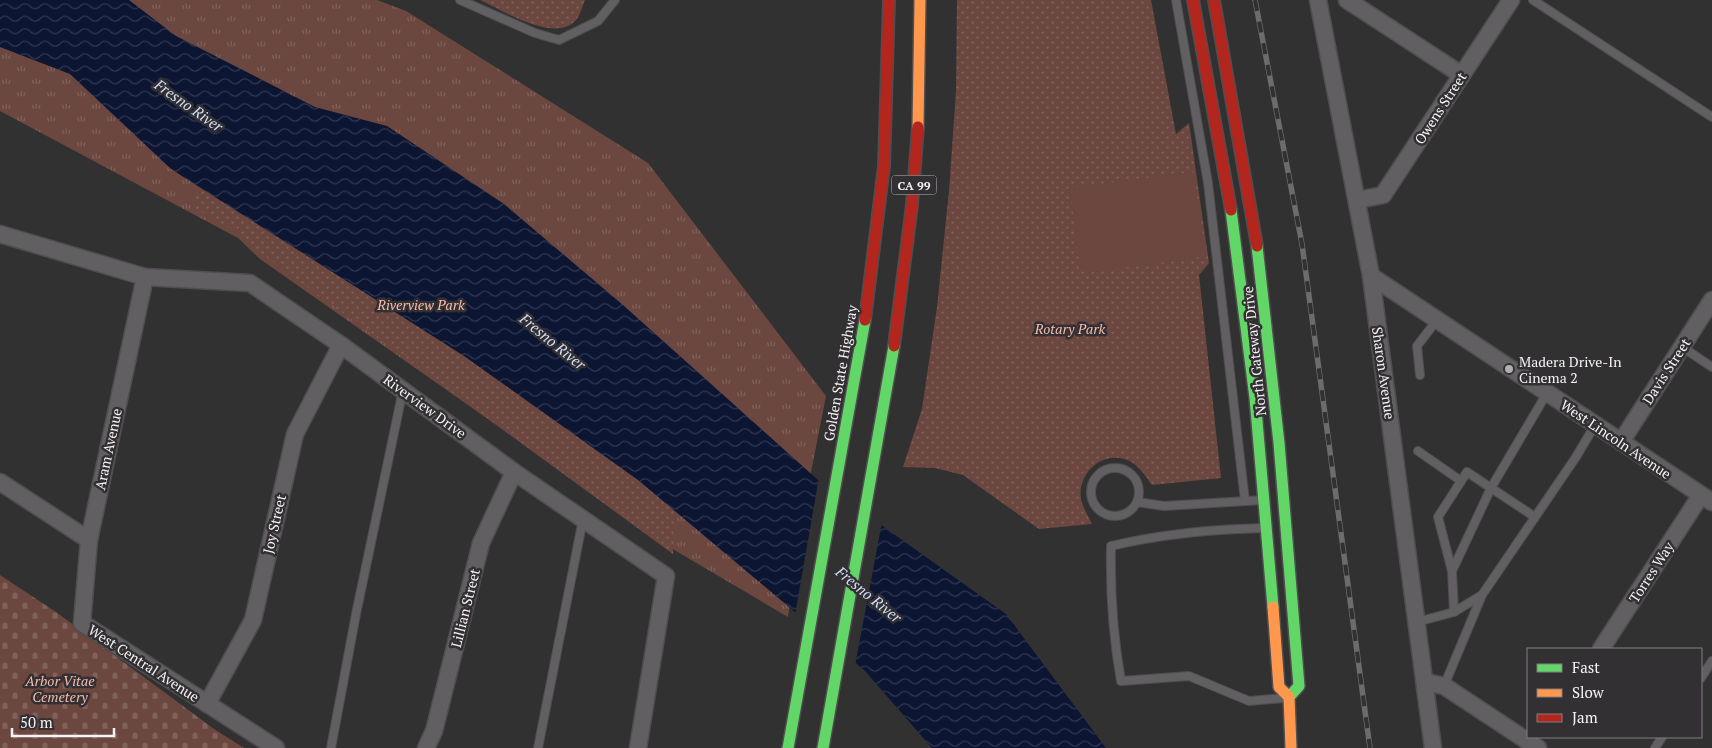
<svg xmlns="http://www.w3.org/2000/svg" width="1712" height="748" font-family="'PT Serif',serif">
<defs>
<pattern id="grass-tufts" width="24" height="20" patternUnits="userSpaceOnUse" patternTransform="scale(1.25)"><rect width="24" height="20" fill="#6b473f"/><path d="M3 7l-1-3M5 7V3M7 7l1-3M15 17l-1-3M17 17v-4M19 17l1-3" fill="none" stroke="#81625b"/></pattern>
<pattern id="cemetery-stones" width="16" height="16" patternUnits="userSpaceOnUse" patternTransform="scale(1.25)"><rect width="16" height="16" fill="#6b473f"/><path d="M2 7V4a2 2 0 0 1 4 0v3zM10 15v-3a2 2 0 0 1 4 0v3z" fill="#81625b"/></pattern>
<pattern id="park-dots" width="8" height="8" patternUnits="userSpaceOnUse" patternTransform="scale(1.25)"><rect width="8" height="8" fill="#6b473f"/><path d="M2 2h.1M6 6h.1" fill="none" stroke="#81625b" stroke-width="1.8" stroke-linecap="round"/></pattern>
<pattern id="water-waves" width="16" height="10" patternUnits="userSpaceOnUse" patternTransform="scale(1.25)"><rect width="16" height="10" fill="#0c1633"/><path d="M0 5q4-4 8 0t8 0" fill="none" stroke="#303851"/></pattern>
</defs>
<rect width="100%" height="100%" fill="#323132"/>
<path fill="url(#grass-tufts)" d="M 0,0 L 377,0 L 406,11 L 648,163 L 826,396 L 801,523 L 788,617 L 676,551 L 260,259 L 238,238 L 0,111 Z"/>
<path fill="url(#cemetery-stones)" d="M 0,575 L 56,612 L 214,729 L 244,748 L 0,748 Z"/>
<g fill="url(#park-dots)">
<path d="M 480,0 L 585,0 C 582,6 580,17 575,21 C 554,43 502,10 480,0 Z"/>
<path d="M 957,0 L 1151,0 L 1176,134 L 1189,123 L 1209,263 L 1199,275 L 1221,478 L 1152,485 C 1145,475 1137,462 1124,459 C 1100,452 1077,475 1081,499 C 1083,508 1088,516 1092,524 L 1039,529 L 963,475 L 935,468 L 903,467 L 922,409 L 937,307 L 949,191 L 956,91 Z"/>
<path d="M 218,128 L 674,509 L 673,554 L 265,256 L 237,232 L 193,207 Z"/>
</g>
<path fill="#6b473f" d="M 1193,172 L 1206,256 L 1087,273 L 1079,262 L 1071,193 L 1077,187 Z"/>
<path fill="url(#water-waves)" d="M 0,0 L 129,0 L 176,36 L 315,107 L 387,126 L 504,204 L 623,305 L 818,480 L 1006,614 L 1106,748 L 932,748 L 865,671 L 638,480 L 464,356 L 171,169 L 70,74 L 0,47 Z"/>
<path fill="#323132" d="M 819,477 L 882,522 L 855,666 L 795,615 Z"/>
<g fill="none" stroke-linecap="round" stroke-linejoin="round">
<defs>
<g id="lane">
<path d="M 460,0 L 535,33 L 559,40 L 598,21 L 615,0"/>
<path d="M 1176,0 L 1208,183 L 1245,501"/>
<path d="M 1533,0 L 1712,117"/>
<path d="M 1682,347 L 1712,367"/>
<path d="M 1420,375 L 1417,346 L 1437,320"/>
<path d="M 1418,451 L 1461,481"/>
<circle cx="1115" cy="492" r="24"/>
<path d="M 1137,502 L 1164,506 L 1263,500"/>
<path d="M 1535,517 L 1491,488 L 1547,393"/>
<path d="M 1265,528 C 1213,529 1162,534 1111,546 C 1110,592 1113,636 1121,681 L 1189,676 L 1249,701 L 1284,698"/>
<path d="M 1452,571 L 1438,517 L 1467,472 L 1491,488 L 1452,571 L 1454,612"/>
<path d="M 1417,622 L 1454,612 L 1482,595 L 1576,457 L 1595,425"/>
<path d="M 1701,678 L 1712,661"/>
<path d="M 1444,686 L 1482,595"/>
<path d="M 331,748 L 356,614 L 403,390"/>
<path d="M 538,748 L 583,519"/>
<path d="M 1655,748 L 1662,737"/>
</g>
<g id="street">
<path d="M 1318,0 L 1371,276 L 1433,748"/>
<path d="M 1347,0 L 1462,75"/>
<path d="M 1358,200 L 1383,195 L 1511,0"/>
<path d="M 0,234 L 145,277 L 250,283 L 341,345 L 514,472 L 666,576 L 638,748"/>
<path d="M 1371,276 L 1712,502"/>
<path d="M 145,277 L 89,540 L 82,623 L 276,748"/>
<path d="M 1621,442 L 1712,300"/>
<path d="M 0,482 L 89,540"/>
<path d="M 1601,649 L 1701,495"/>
<path d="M 1426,682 L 1444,686 L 1538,748"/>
<path d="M 207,704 L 253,620 L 295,434 L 341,345"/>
<path d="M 426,748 L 434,731 L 481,543 L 514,472"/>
</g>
<g id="fast">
<path d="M 1231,210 L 1255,398 L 1273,607"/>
<path d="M 1257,246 L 1279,443 L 1299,686 L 1289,697"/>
<path d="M 788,748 L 865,320"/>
<path d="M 823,748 L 894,346"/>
</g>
<g id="slow">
<path d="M 918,127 L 920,0"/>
<path d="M 1273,607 L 1279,687 L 1289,697 L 1291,748"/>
</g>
<g id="jam">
<path d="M 1193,0 L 1231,210"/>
<path d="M 1214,0 L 1257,246"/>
<path d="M 865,320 L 884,166 L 889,0"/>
<path d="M 894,346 L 912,205 L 918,127"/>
</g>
</defs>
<use href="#lane" stroke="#4f4d4f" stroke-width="10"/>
<use href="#street" stroke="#4f4d4f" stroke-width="19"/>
<use href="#fast" stroke="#4f4d4f" stroke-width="14"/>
<use href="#slow" stroke="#4f4d4f" stroke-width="14"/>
<use href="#jam" stroke="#4f4d4f" stroke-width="14"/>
<use href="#lane" stroke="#615f61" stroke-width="8"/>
<use href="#street" stroke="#615f61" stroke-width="16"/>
<use href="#fast" stroke="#63d668" stroke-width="11"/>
<use href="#slow" stroke="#ff974d" stroke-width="11"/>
<use href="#jam" stroke="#b3261e" stroke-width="11"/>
<defs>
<path id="rail" d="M 1255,0 L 1302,244 L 1370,748"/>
</defs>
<use href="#rail" stroke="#6d6b6d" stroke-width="5.5"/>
<use href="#rail" stroke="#333033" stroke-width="4" stroke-dasharray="11" stroke-linecap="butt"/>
</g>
<circle fill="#b1afb1" stroke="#333033" stroke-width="2" cx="1509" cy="369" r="5"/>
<g text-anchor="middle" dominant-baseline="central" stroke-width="5" stroke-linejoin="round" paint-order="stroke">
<rect fill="#333033" stroke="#bcb8bb" stroke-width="1" x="891.5" y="175.5" width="45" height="19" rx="4"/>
<g font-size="12" font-weight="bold" fill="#f6f3f5">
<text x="914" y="185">CA 99</text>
</g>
<g font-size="14" fill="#f6f3f5" stroke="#333033">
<text transform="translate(1440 108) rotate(-57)">Owens Street</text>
<text transform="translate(1254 351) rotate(-96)">North Gateway Drive</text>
<text transform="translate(1666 371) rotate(-57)">Davis Street</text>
<text transform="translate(840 373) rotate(-80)">Golden State Highway</text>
<text transform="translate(1384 373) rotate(82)">Sharon Avenue</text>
<text transform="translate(425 406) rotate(36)">Riverview Drive</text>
<text transform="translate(1616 439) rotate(34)">West Lincoln Avenue</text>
<text transform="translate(108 449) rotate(-78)">Aram Avenue</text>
<text transform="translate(274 524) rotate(-77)">Joy Street</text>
<text transform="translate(1651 572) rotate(-57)">Torres Way</text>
<text transform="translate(465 608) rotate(-76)">Lillian Street</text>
<text transform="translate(144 663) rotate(33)">West Central Avenue</text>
</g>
<g font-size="14" font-style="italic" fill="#f8baac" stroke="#333033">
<text x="421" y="304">Riverview Park</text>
<text x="1070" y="328">Rotary Park</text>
<text x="60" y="680">Arbor Vitae<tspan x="60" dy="16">Cemetery</tspan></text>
</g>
<g font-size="14" fill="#f6f3f5" stroke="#333033" text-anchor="start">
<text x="1519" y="361">Madera Drive-In<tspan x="1519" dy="16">Cinema 2</tspan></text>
</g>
<g font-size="15" font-style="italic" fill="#d2def8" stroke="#333033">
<text transform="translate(189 105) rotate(35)">Fresno River</text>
<text transform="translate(553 341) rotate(39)">Fresno River</text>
<text transform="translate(869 594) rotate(39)">Fresno River</text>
</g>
</g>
<rect x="1527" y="648" width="175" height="90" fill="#333033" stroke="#817e81"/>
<rect x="1537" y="664" width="25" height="8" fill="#63d668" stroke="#817e81"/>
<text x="1572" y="673" font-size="15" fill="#f6f3f5">Fast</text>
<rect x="1537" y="689" width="25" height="8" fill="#ff974d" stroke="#817e81"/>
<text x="1572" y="698" font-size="15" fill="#f6f3f5">Slow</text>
<rect x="1537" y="714" width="25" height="8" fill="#b3261e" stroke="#817e81"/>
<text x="1572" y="723" font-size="15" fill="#f6f3f5">Jam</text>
<path d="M12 728v8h102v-8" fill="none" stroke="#f6f3f5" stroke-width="2.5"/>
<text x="20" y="728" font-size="15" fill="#f6f3f5" stroke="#333033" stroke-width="4" paint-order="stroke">50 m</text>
</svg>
